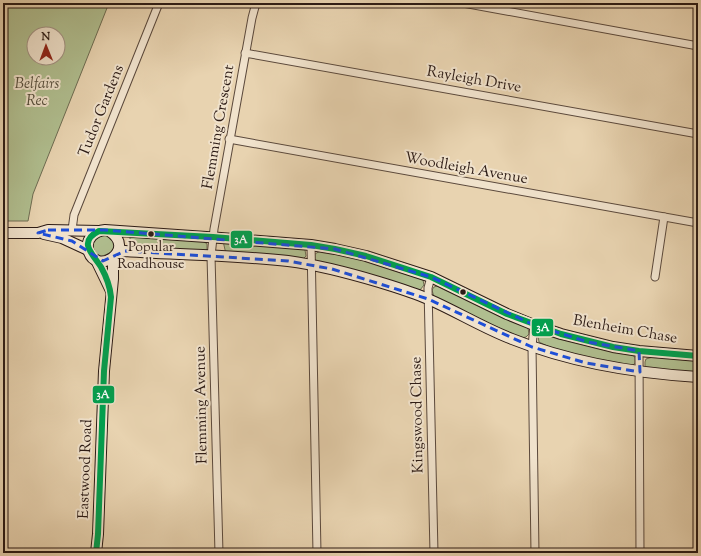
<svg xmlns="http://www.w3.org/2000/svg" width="701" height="556" font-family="'Sorts Mill Goudy',serif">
<rect width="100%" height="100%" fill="#e8d3b0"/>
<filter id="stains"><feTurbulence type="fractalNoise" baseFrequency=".005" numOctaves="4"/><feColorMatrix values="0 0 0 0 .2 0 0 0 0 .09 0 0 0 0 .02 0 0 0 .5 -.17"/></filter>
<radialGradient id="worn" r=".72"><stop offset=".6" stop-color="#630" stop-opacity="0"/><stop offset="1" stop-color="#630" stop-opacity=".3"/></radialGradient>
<g fill="#b0be8f" stroke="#6e6c52" fill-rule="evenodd">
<path d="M 3,3 L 109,3 L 33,194 L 28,221 L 3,221 ZM 34,34 L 58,34 L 58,58 L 34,58 Z"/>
<circle cx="104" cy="246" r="11"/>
<path d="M 130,237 L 158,238 L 157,251 L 130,249 Z"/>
<path d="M 162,238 L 203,241 L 207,244 L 207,249 L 205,251 L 161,251 Z"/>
<path d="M 223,241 L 304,249 L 305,250 L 306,256 L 302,260 L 226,254 Z"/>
<path d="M 322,250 L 366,261 L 421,278 L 423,280 L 424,285 L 420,290 L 416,290 L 318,262 L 315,259 L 315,254 Z"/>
<path d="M 437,286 L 442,286 L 528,328 L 529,334 L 526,337 L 522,338 L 501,329 L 434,297 L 432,290 L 434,287 Z"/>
<path d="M 541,333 L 633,355 L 635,358 L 635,363 L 632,366 C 605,363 563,355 539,342 L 538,336 Z"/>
<path d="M 653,357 L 698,361 L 698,373 L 649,369 L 645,367 L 645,362 L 646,359 Z"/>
</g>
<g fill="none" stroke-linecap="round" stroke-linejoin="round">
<defs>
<g id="street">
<path d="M 463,3 L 698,46"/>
<path d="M 245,53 L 698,134"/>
<path d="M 229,139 L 698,223"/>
<path d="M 72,230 L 74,215 L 159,3"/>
<path d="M 311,245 L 317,553"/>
<path d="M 431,277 L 428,288 L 434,553"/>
<path d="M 655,277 L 664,217"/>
<path d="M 534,325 L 532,347 L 535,553"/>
<path d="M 639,351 L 640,553"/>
<path d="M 219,553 L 211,256 L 214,229 L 252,18 L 256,3"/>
</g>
<g id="secondary">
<path d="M 109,231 C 139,250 94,278 88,249 C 86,238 95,231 105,230 L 221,238 L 311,245 L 335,249 L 366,256 L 431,277 L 507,314 L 534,325 L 561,334 L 613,347 L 639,351 L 698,356"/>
<path d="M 3,233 L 38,233 L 48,230 L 99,231"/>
<path d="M 44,234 L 62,238 L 88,250"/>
<path d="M 118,252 L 125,251 C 179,255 234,255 288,261 C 319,265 349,273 379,282 C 395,287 412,292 428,299 C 456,311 483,328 512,339 C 572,363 634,373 698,377"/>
<path d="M 96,260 L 111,291"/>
<path d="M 96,553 L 98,534 L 104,371 L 113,279 L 113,258"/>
</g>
</defs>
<use href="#street" stroke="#5b493c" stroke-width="9"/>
<use href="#secondary" stroke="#2c1b15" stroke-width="12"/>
<use href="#street" stroke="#f0e2cc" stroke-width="7"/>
<use href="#secondary" stroke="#f0e2cc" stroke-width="10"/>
<defs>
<path id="bus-1" d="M 96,553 L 98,534 L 104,371 L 111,297 C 110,286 106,276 101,267 C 93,254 77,242 99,231 L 213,237 L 311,245 L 335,249 L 366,256 L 431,277 L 507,314 L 561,334 L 613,347 L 639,351 L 698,356"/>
</defs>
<use href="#bus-1" stroke="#f0e2cc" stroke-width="9"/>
<use href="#bus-1" stroke="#029f4e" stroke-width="6"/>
</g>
<path fill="none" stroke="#1d4ed8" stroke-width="3" stroke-dasharray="8 5" stroke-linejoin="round" d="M 48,230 L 105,230 L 335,249 L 431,277 L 534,325 L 588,342 L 639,351 L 640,372 L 586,363 L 532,347 L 428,299 L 332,269 L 288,261 L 125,251 L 103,261 L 72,241 L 38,233 Z"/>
<g fill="#2c1b15" stroke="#f0e2cc" stroke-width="1.5">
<circle cx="151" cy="234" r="3.5"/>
<circle cx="463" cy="292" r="3.5"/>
</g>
<g text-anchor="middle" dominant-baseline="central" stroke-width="4" stroke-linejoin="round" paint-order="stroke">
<g font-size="14" fill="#2c1b15" stroke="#f0e2cc">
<text x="151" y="248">Popular<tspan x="151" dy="17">Roadhouse</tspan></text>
</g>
<g font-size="15" fill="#2c1b15" stroke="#f0e2cc">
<text transform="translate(474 80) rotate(10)">Rayleigh Drive</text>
<text transform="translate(102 111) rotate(-68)">Tudor Gardens</text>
<text transform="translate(219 127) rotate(-80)">Flemming Crescent</text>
<text transform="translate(466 169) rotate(10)">Woodleigh Avenue</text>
<text transform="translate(625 330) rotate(10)">Blenheim Chase</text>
<text transform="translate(202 405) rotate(-91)">Flemming Avenue</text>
<text transform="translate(418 415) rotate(-91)">Kingswood Chase</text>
<text transform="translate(86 469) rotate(-88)">Eastwood Road</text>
</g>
<g font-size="15" font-style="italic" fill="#544c3a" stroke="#f0e2cc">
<text x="37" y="84">Belfairs<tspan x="37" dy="17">Rec</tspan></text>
</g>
</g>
<g stroke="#f0e2cc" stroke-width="1.5">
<rect x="230" y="230" width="23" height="19" rx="4" fill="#029f4e"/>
<rect x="531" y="318" width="23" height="19" rx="4" fill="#029f4e"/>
<rect x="92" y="385" width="23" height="19" rx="4" fill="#029f4e"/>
</g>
<g font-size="11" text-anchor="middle" font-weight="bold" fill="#fff">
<text x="241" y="243">3A</text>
<text x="543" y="331">3A</text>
<text x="103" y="398">3A</text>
</g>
<rect width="701" height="556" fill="none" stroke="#e8d3b0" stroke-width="16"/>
<rect x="4" y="4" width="693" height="548" fill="none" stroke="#2c1b15" stroke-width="2"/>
<rect x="8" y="8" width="685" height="540" fill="none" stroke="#2c1b15"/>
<g transform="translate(46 46) rotate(359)"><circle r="19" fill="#f0e2cc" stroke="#a29283"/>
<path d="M0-3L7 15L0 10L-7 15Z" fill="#8f2418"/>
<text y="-6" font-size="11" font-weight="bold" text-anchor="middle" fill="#2c1b15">N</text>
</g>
<rect width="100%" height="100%" filter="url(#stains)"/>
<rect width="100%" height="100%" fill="url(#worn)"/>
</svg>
